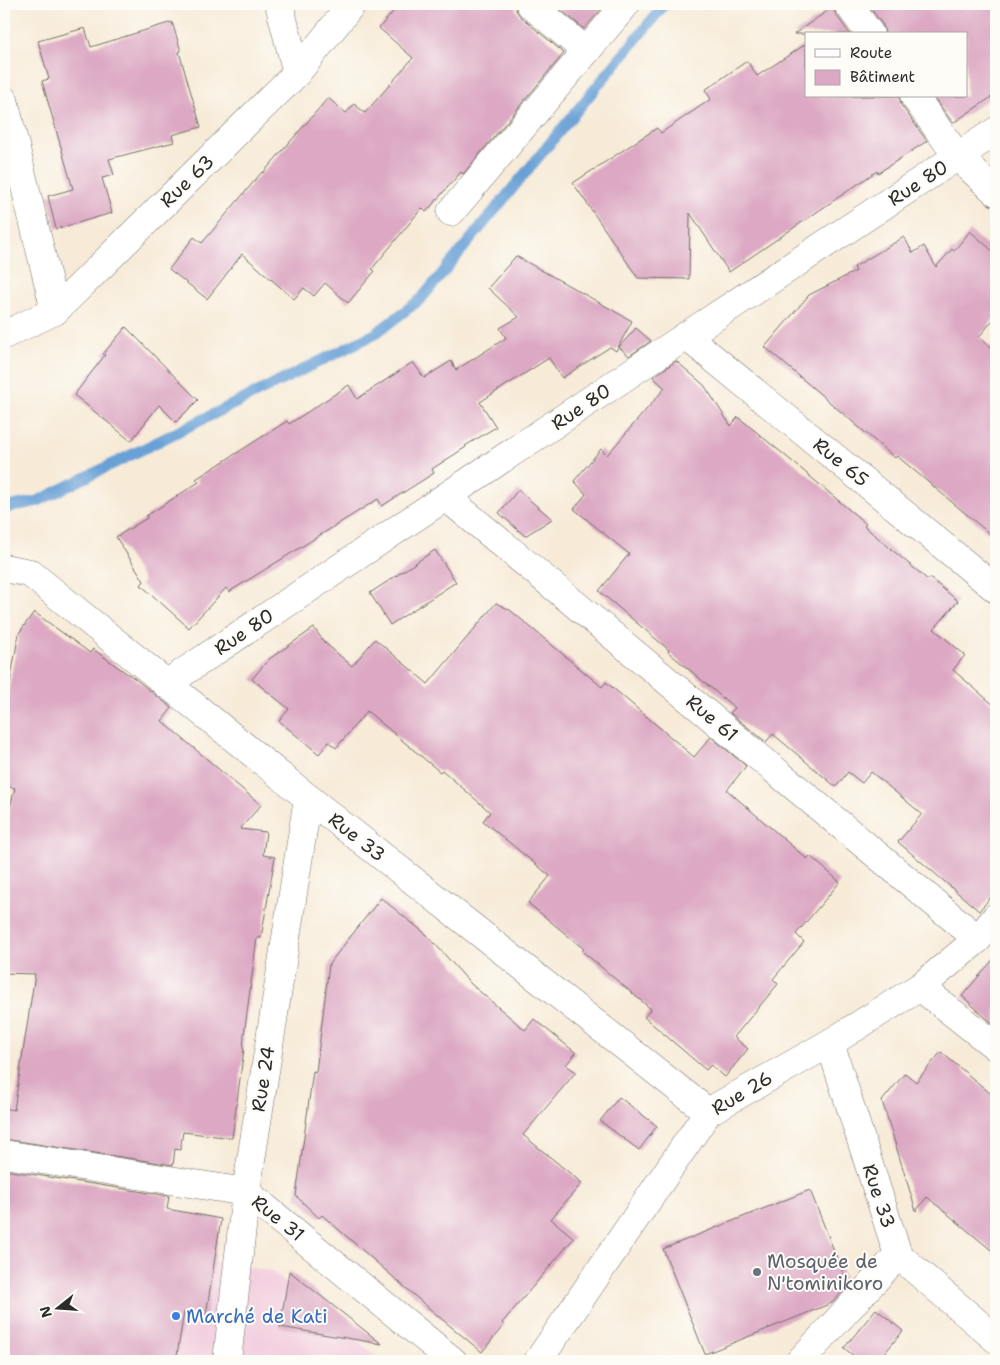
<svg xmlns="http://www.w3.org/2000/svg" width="1000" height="1365" font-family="'Shantell Sans',sans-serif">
<rect width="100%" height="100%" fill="#fdfcf7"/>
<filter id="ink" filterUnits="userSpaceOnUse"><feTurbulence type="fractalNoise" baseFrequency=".02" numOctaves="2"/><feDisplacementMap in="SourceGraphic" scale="10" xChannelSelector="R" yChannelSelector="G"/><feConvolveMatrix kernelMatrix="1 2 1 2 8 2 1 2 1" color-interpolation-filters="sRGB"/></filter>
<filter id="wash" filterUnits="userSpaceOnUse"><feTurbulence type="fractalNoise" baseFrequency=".0096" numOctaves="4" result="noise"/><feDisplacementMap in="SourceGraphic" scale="20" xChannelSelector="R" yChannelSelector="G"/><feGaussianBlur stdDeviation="1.12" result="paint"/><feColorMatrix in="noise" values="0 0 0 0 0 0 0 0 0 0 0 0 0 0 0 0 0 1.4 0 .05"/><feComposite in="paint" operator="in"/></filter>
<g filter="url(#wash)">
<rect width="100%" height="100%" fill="#f7ebd8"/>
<path fill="#f3cfdf" d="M 41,1232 L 271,1271 L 382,1361 L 17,1361 Z"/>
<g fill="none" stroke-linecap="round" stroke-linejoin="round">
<path stroke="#69a0d6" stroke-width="11" d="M 4,508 L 38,501 L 375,334 L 422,298 L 665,4"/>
</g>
<g id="blocks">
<g fill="#dca8c3">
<path d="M 400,4 L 515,4 L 516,10 L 520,16 L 564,53 L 463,174 L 461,172 L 426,212 L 422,208 L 372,269 L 375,271 L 348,303 L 325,283 L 314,296 L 304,288 L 294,299 L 242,254 L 207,299 L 169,269 L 194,237 L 202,243 L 262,172 L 263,173 L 328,98 L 346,113 L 354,104 L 365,113 L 413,58 L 379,28 Z"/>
<path d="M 554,4 L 606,4 L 584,29 Z"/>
<path d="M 867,4 L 996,4 L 996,94 L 953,123 L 933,96 L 966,96 L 966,34 L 885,34 L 883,25 Z"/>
<path d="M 833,7 L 835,13 L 850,34 L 794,34 Z"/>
<path d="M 172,22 L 181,51 L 179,52 L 201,127 L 172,135 L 174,142 L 109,159 L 114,175 L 102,178 L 112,213 L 56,229 L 48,196 L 73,189 L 42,81 L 49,79 L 38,41 L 85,28 L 91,47 Z"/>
<path d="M 806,44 L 806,96 L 899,96 L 901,105 L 927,141 L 878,173 L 877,171 L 729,272 L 690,213 L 689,279 L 638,278 L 573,183 L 657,128 L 661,133 L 711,99 L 705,90 L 747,61 L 757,76 Z"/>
<path d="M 970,231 L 996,254 L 996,316 L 979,337 L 996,351 L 996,539 L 897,456 L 895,458 L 765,347 L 809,295 L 856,271 L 854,267 L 904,237 L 913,253 L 924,246 L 936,267 L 952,249 L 954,251 Z"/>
<path d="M 516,256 L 632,321 L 616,351 L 610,347 L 562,378 L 549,358 L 480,402 L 496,427 L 465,446 L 466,447 L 432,469 L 434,473 L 382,506 L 378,499 L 229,592 L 226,588 L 189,628 L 141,585 L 144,581 L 116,537 L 147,518 L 146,516 L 199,482 L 196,479 L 287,421 L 289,424 L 349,385 L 357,399 L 413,362 L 424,378 L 451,361 L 456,370 L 506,338 L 500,328 L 519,317 L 488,288 Z"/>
<path d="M 126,327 L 198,400 L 176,422 L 159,405 L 131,441 L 74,395 L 105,355 L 103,354 Z"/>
<path d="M 636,328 L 651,341 L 629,356 L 619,347 Z"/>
<path d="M 676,361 L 704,385 L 731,426 L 738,417 L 793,462 L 866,524 L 864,526 L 928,580 L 930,578 L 958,601 L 934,629 L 965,655 L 953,670 L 996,707 L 996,891 L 979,911 L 898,842 L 922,814 L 871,772 L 862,783 L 848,772 L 836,787 L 773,734 L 766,742 L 730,713 L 735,708 L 668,652 L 669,650 L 599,591 L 629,554 L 574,509 L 586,494 L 574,481 L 601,449 L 607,455 L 665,388 L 653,377 Z"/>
<path d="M 518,490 L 552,519 L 525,536 L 499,513 Z"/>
<path d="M 435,550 L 456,582 L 390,625 L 370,593 Z"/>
<path d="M 496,603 L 510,610 L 602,687 L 606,682 L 694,757 L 711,737 L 746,766 L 727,790 L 807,859 L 810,856 L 840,882 L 796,934 L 804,942 L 773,979 L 778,984 L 734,1037 L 748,1049 L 725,1077 L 711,1065 L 706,1070 L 644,1017 L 651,1009 L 582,951 L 584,949 L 528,903 L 550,876 L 483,821 L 490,812 L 442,770 L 440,772 L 367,711 L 336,748 L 329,742 L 319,754 L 279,721 L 289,709 L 252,679 L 269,659 L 314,628 L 324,642 L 352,666 L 375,639 L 428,684 Z"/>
<path d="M 34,612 L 90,653 L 93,649 L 129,675 L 129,674 L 172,708 L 162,721 L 261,805 L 240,829 L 266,832 L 263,855 L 275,857 L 261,938 L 257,938 L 244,1035 L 243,1049 L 244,1049 L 232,1138 L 183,1132 L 180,1150 L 175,1149 L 173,1165 L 4,1139 L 4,1108 L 14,1110 L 35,974 L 4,973 L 4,830 L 15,788 L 4,786 L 4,714 L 19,633 Z"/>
<path d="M 381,898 L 427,935 L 472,985 L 525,1030 L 534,1019 L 576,1053 L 566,1065 L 576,1072 L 523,1135 L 582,1183 L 551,1219 L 574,1238 L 502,1323 L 504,1325 L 482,1352 L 438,1316 L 322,1215 L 319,1218 L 296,1196 L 313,1071 L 316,1072 L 329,964 Z"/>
<path d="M 996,956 L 996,1027 L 962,996 Z"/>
<path d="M 941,1052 L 996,1098 L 996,1254 L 927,1197 L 916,1211 L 882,1101 L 905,1073 L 916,1082 Z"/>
<path d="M 619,1097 L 657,1126 L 639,1150 L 600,1121 Z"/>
<path d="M 4,1170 L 169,1196 L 167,1209 L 221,1219 L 206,1315 L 184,1312 L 176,1361 L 4,1361 Z"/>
<path d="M 810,1190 L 848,1286 L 832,1303 L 705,1354 L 663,1249 Z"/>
<path d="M 289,1271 L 382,1344 L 280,1327 Z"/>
<path d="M 876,1309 L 903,1331 L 878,1361 L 860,1361 L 844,1348 Z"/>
</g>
</g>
</g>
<g filter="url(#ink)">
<use href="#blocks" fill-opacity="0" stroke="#726e68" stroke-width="1"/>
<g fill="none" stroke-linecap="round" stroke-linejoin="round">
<defs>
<g id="minor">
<path d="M 279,4 L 297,73"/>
<path d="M 530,4 L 586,51"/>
<path d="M 848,4 L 870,34"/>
<path d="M 914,96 L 958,157 L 996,192"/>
<path d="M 4,100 L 55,311"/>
<path d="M 451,212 L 626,4"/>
<path d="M 4,335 L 55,311 L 297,73 L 352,4"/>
<path d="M 686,336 L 996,589"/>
<path d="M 446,497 L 978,939"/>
<path d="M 4,568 L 30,573 L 308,798 L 708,1112"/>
<path d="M 166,684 L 686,336 L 996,131"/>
<path d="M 920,987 L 996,1047"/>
<path d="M 830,1043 L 898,1255 L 996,1339"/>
<path d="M 4,1154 L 246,1192 L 453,1361"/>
<path d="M 227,1361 L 246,1192 L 308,798"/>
<path d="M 538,1361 L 708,1112 L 830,1043 L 920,987 L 978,939 L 996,917"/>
<path d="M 800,1361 L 898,1255"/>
</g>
</defs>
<use href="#minor" stroke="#726e68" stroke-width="29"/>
<use href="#minor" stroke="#fff" stroke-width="28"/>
</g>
</g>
<circle fill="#6b7280" stroke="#fdfcf7" stroke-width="2" cx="757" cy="1272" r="5"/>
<circle fill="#3f7fe0" stroke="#fdfcf7" stroke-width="2" cx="176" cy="1316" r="5"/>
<g text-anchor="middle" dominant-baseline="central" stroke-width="4" stroke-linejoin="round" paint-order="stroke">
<g font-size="19" fill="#2b2b2b" stroke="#fdfcf7">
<text transform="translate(187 181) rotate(-44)">Rue 63</text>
<text transform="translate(918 183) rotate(-33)">Rue 80</text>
<text transform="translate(581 407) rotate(-34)">Rue 80</text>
<text transform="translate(841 462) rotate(39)">Rue 65</text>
<text transform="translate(244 632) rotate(-34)">Rue 80</text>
<text transform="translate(712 718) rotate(40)">Rue 61</text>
<text transform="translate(357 837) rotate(38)">Rue 33</text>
<text transform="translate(263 1079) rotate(-81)">Rue 24</text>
<text transform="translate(742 1093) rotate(-31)">Rue 26</text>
<text transform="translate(879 1196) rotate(72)">Rue 33</text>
<text transform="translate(278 1218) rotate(39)">Rue 31</text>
</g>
<g font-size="19" fill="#5b616d" stroke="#fdfcf7" text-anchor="start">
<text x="767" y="1261">Mosquée de<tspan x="767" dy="22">N'tominikoro</tspan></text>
</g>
<g font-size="19" fill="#366cbe" stroke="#fdfcf7" text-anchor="start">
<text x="186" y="1316">Marché de Kati</text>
</g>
</g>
<rect width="1000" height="1365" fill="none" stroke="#fdfcf7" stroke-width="20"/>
<rect x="805" y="32" width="162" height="65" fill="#fdfcf7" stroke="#a9a8a5"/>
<rect x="815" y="49" width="25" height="8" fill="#ffffff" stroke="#a9a8a5"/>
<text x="850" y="58" font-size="15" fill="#2b2b2b">Route</text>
<rect x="815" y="70" width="25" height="15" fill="#dca8c3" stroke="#a9a8a5"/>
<text x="850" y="82" font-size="15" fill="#2b2b2b">Bâtiment</text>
<g transform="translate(58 1308) rotate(253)" stroke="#fdfcf7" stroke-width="4" paint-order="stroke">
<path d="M0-4L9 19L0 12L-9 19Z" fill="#2b2b2b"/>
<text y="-8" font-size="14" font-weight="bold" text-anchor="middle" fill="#2b2b2b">N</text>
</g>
</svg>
